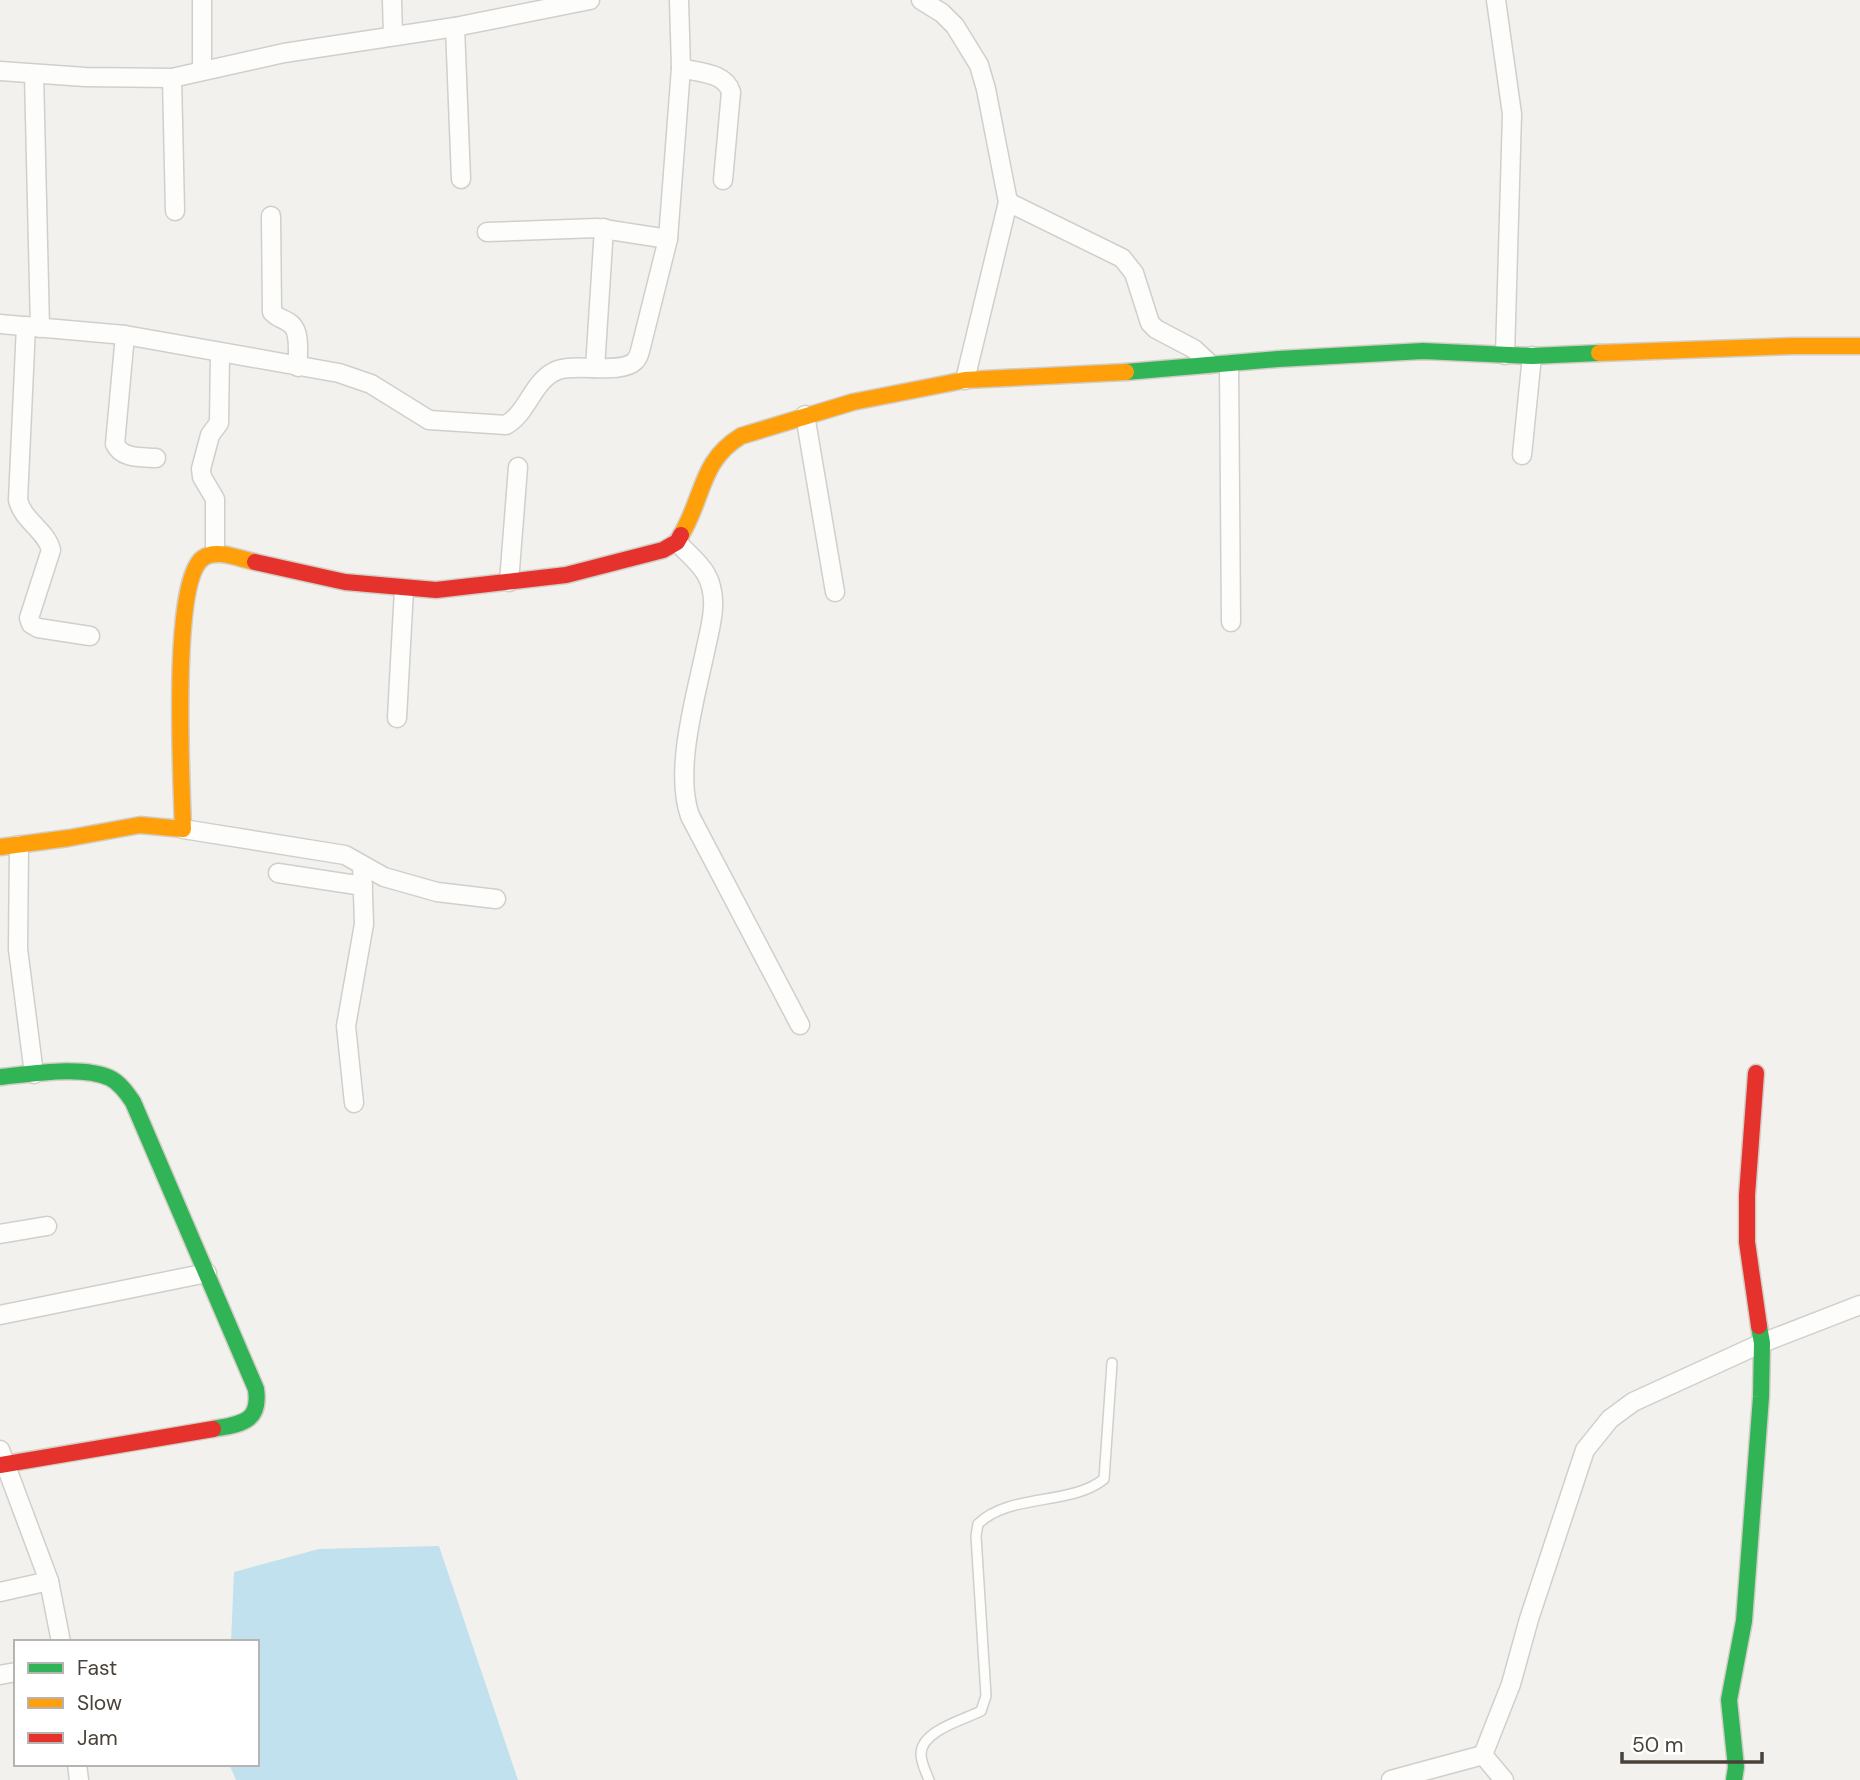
<svg xmlns="http://www.w3.org/2000/svg" width="1860" height="1780" font-family="'DM Sans',sans-serif">
<rect width="100%" height="100%" fill="#f3f1ee"/>
<path fill="#c1e1ef" d="M 439,1546 L 518,1780 L 236,1780 L 229,1764 L 257,1764 L 257,1642 L 231,1642 L 234,1572 L 319,1549 Z"/>
<g fill="none" stroke-linecap="round" stroke-linejoin="round">
<defs>
<path id="lane" d="M 929,1780 C 926,1772 921,1763 921,1754 C 921,1731 963,1720 981,1711 L 986,1696 L 976,1536 L 978,1524 C 1009,1493 1071,1506 1104,1479 L 1112,1363"/>
<g id="street">
<path d="M 202,0 L 202,71"/>
<path d="M 392,0 L 393,35"/>
<path d="M 921,0 L 942,13 L 955,26 L 979,65 L 986,89 L 1008,202 L 965,380"/>
<path d="M 1496,0 L 1512,114 L 1505,355"/>
<path d="M 455,27 L 461,179"/>
<path d="M 681,68 C 699,73 725,72 731,92 L 723,180"/>
<path d="M 0,71 L 85,77 L 172,78 L 284,53 L 455,27 L 590,0"/>
<path d="M 34,74 L 40,328"/>
<path d="M 172,78 L 175,211"/>
<path d="M 1008,202 L 1122,258 L 1134,273 L 1150,323 L 1156,329 L 1194,349 L 1210,364"/>
<path d="M 271,216 L 272,312 C 278,319 286,319 292,325 C 301,334 297,355 298,367"/>
<path d="M 487,232 L 597,228 L 668,239"/>
<path d="M 0,324 L 125,335 L 339,373 L 371,384 L 429,420 L 506,425 C 528,413 533,379 558,370 C 577,363 621,375 635,361 C 638,358 639,355 640,351 L 668,239 L 681,68 L 679,0"/>
<path d="M 26,326 L 18,500 C 23,521 46,530 51,550 L 29,618 L 31,624 L 38,628 L 90,636"/>
<path d="M 125,335 L 115,444 C 122,459 141,457 156,458"/>
<path d="M 1229,364 L 1231,622"/>
<path d="M 595,368 L 604,228"/>
<path d="M 805,415 L 835,592"/>
<path d="M 1522,455 L 1532,356"/>
<path d="M 677,542 C 686,552 699,562 706,574 C 720,599 710,627 705,652 C 695,699 674,771 690,816 L 800,1025"/>
<path d="M 215,553 L 215,499 L 202,477 L 201,469 L 210,435 L 219,423 L 220,353"/>
<path d="M 509,582 L 518,467"/>
<path d="M 397,718 L 404,589"/>
<path d="M 183,829 L 345,855 L 384,877 L 437,892 L 496,899"/>
<path d="M 19,845 L 18,949 L 34,1074"/>
<path d="M 278,873 L 363,886"/>
<path d="M 354,1103 L 346,1026 L 364,924 L 362,865"/>
<path d="M 0,1234 L 47,1226"/>
<path d="M 0,1315 L 207,1273"/>
<path d="M 0,1450 L 49,1581 L 61,1642"/>
<path d="M 0,1592 L 49,1581"/>
<path d="M 0,1675 L 16,1672"/>
<path d="M 1483,1755 L 1511,1684 L 1529,1619 L 1585,1450 L 1610,1419 L 1633,1402 L 1762,1343 L 1860,1305"/>
<path d="M 1483,1755 L 1504,1780"/>
<path d="M 77,1764 L 79,1780"/>
<path d="M 1391,1780 L 1483,1755"/>
</g>
<g id="fast">
<path d="M 1126,372 L 1278,359 L 1423,351 L 1532,356 L 1599,353"/>
<path d="M 0,1077 C 30,1074 83,1065 110,1078 C 120,1083 127,1093 133,1102 L 256,1389 C 261,1423 240,1424 213,1429"/>
<path d="M 1734,1780 L 1736,1767 L 1729,1700 L 1744,1621 L 1761,1397 L 1762,1343 L 1759,1326"/>
</g>
<g id="slow">
<path d="M 1599,353 L 1794,346 L 1860,346"/>
<path d="M 681,535 C 704,497 700,461 741,436 L 853,402 L 965,380 L 1126,372"/>
<path d="M 0,847 L 69,838 L 140,825 L 183,829 C 182,784 170,582 203,558 C 216,548 240,559 255,562"/>
</g>
<g id="jam">
<path d="M 255,562 L 345,582 L 436,590 L 566,575 L 663,550 L 677,542 L 681,535"/>
<path d="M 1756,1073 L 1747,1195 L 1747,1242 L 1759,1326"/>
<path d="M 0,1465 L 213,1429"/>
</g>
</defs>
<use href="#lane" stroke="#d1cfcb" stroke-width="12"/>
<use href="#street" stroke="#d1cfcb" stroke-width="21"/>
<use href="#fast" stroke="#d2cdc5" stroke-width="19"/>
<use href="#slow" stroke="#d2cdc5" stroke-width="19"/>
<use href="#jam" stroke="#d2cdc5" stroke-width="19"/>
<use href="#lane" stroke="#fdfdfc" stroke-width="9"/>
<use href="#street" stroke="#fdfdfc" stroke-width="18"/>
<use href="#fast" stroke="#30b455" stroke-width="16"/>
<use href="#slow" stroke="#ff9f0a" stroke-width="16"/>
<use href="#jam" stroke="#e5322d" stroke-width="16"/>
</g>
<rect x="14" y="1640" width="245" height="126" fill="#ffffff" stroke="#b7b3b0" stroke-width="2"/>
<rect x="28" y="1663" width="35" height="10" fill="#30b455" stroke="#b7b3b0" stroke-width="2"/>
<text x="77" y="1675" font-size="21" fill="#4a4239">Fast</text>
<rect x="28" y="1698" width="35" height="10" fill="#ff9f0a" stroke="#b7b3b0" stroke-width="2"/>
<text x="77" y="1710" font-size="21" fill="#4a4239">Slow</text>
<rect x="28" y="1733" width="35" height="10" fill="#e5322d" stroke="#b7b3b0" stroke-width="2"/>
<text x="77" y="1745" font-size="21" fill="#4a4239">Jam</text>
<path d="M1622 1752v10h140v-10" fill="none" stroke="#4a4239" stroke-width="3.5"/>
<text x="1632" y="1752" font-size="21" fill="#4a4239" stroke="#ffffff" stroke-width="5" paint-order="stroke">50 m</text>
</svg>
